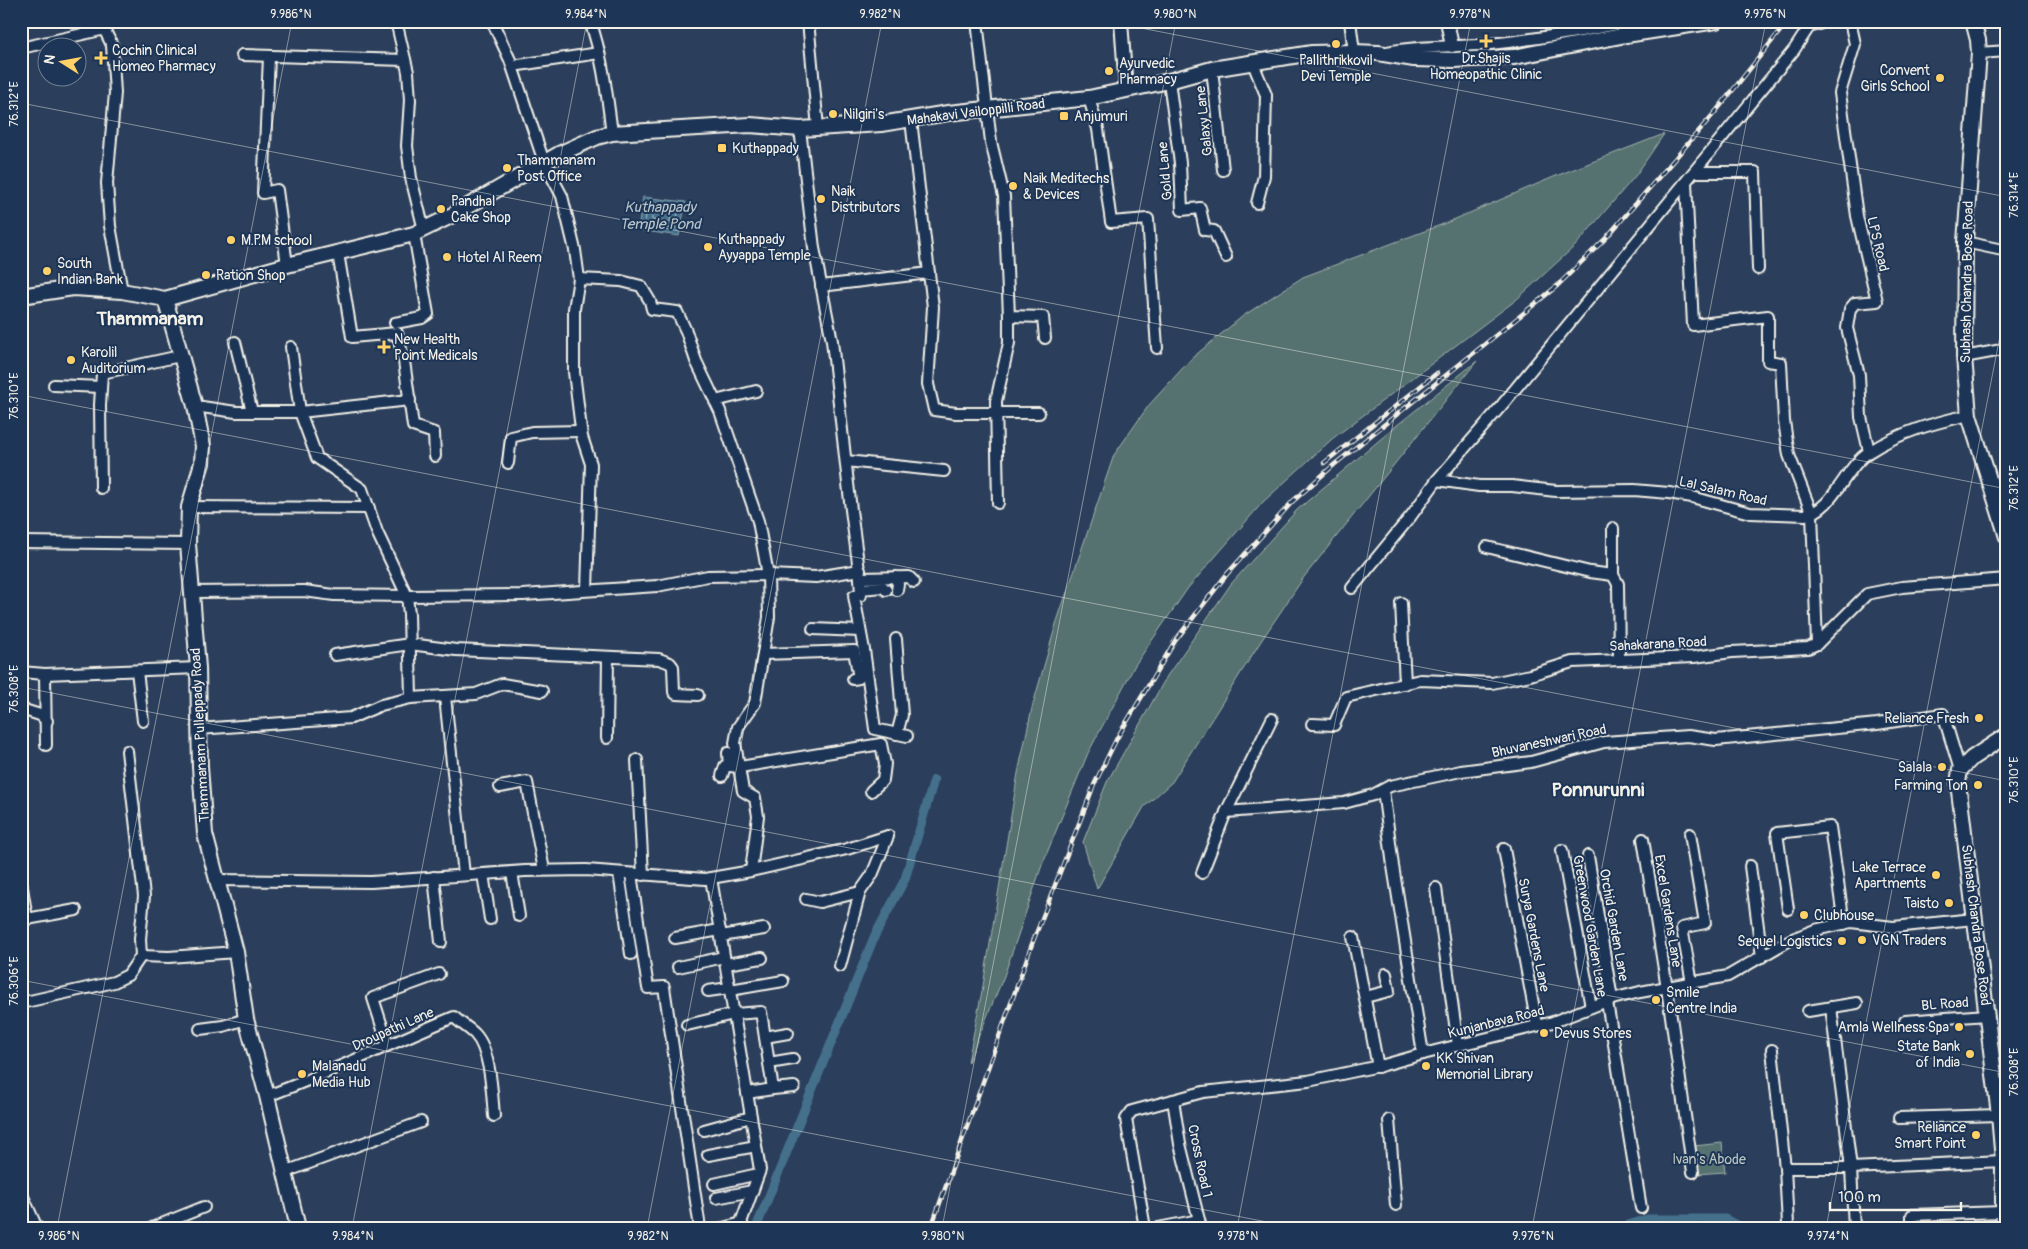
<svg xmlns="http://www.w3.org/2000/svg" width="2028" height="1249" font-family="Pangolin,sans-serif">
<rect width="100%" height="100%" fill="#2b3f5c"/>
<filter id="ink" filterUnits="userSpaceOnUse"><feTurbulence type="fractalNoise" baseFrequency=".02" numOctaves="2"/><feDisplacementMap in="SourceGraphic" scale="10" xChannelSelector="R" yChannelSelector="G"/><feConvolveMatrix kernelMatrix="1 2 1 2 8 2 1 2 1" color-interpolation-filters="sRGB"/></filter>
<g filter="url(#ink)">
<g fill="#55726f" stroke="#a4b2ac">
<path d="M 1664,134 L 1636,175 L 1576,245 L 1516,300 L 1332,439 L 1263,502 L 1188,588 L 1135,665 L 1088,753 L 1042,865 L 1004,976 L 968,1062 L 983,986 L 1018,773 L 1032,708 L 1056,624 L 1114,455 L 1149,405 L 1192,358 L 1243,316 L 1303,277 L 1446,223 L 1556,176 Z"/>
<path d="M 1477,361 L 1304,577 L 1261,641 L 1172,782 L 1144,807 L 1097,889 L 1083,842 L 1107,782 L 1167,676 L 1231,584 L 1297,510 L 1396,426 Z"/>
<path d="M 1722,1143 L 1725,1172 L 1696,1174 L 1694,1146 Z"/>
</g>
<path fill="#45708c" stroke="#8ba4b1" d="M 643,197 L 686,202 L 679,236 L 638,230 Z"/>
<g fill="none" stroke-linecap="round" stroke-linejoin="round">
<g stroke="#aebdc3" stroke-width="1">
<path d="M 648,203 L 679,207 L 675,229 L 645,225 Z"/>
<path d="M 654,210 L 671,212 L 670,222 L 652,220 L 652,212 Z"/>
</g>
<g stroke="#45708c" stroke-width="9">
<path d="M 756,1228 L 875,935 L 905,879 L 934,780"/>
<path d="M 1618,1228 L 1648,1219 L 1725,1219 L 1742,1228"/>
</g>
<defs>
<g id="minor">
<path d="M 100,21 L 112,45 L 115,93 L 107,183 L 110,226 L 122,291"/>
<path d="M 396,21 L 408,72 L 410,100 L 407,146 L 411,178 L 424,230"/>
<path d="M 492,21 L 510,60 L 544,162 L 562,196 L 575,250 L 579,279 L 621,281 L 641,286 L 650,301 L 652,309 L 677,312 L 686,331 L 696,361 L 720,411 L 758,521 L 768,575 L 769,617 L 755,703 L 738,727 L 735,743 L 743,791 L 755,798 L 758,816 L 751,871"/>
<path d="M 590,21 C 603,57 607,96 612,133"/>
<path d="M 808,21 L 818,128"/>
<path d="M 977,21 L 991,142 L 1004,196 L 1009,316 L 1043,317 L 1045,338"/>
<path d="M 1350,21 L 1354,52"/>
<path d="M 1850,21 L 1855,44 L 1840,93 L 1857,216 L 1877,301 L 1855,303 L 1850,309 L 1847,328 L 1859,375 L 1861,417 L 1869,451"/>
<path d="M 21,48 L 105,29"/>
<path d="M 1387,52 C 1417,46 1447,47 1478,45 C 1530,41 1582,31 1633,21"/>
<path d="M 1979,53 L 2007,51"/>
<path d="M 242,55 L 405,60"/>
<path d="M 269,57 L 263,193 L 277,190 L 287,265"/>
<path d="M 1252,61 L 1266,95 L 1264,176 L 1257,203"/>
<path d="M 519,65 L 599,53"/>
<path d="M 1212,69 L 1223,170"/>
<path d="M 1169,81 L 1180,163 L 1182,210 L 1200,208 L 1205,230 L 1214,231 L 1226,257"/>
<path d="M 1089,98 L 1098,129 L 1111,222 L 1148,219 L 1157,348"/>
<path d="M 911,120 L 933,307 L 928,384 L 934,410 L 956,413 L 1039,413"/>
<path d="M 800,129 L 814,248 L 832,341 L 851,510 L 860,578 L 909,577 L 914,582"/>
<path d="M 1694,172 L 1755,172 L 1758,269"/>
<path d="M 1686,182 L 1693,325 L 1768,316 L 1768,361 L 1781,363 L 1784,421 L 1789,455 L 1812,514 L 1817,644"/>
<path d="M 1965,242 L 2007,251"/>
<path d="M 338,253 L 352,337 L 397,333 L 404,361 L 413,426 L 434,433 L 435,456"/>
<path d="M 579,279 L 574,309 L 574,372 L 582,437 L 591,464 L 587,590"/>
<path d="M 821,286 L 929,273"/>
<path d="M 395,323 L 422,318 L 428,314 L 414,234"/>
<path d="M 235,342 L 252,412"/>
<path d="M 1964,357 L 2007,349"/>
<path d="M 54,385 L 101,387"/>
<path d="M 715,401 L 756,391"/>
<path d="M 195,406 L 236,412 L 300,412 L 291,347"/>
<path d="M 846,461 L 944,471"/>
<path d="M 508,463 L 511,437 L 532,432 L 581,431"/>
<path d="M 1437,480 L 1479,486 L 1512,486 L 1556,491 L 1634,490 L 1669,493 L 1692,497 L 1750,513 L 1805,515 C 1833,511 1845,467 1869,452 C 1900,432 1933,423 1969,415"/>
<path d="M 101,488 L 100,405 L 102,373 L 180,356"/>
<path d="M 998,503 L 996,401 L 1009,343 L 1009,316"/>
<path d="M 189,507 L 369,508"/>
<path d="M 1613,528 L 1613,575 L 1618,584 L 1619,659"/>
<path d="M 21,542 L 188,544"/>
<path d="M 1487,547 L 1590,572 L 1613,575"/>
<path d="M 895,577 L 898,584 L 897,590"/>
<path d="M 860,578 L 861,595 L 854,596 L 864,650 L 875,729 L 907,736"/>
<path d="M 1352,588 L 1411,516 L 1437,480 L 1502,405 L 1794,50 L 1809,27 L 1828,21"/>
<path d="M 861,589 L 883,587 L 886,590"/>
<path d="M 192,592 L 304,591 L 334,595 L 407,596 L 523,595 L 657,586 L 708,576 L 768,575 L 816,577 L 860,570"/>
<path d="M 1401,603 L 1405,684"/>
<path d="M 813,629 L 860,631"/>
<path d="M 896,639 L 902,715 L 897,734"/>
<path d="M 763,654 L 854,651 L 859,678 L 853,679"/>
<path d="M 335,655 L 410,644 L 456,650 L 659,659 L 670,663 L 673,667 L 674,692 L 676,694 L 698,695"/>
<path d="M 137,671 L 143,721"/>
<path d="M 21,672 L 45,674 L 198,668"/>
<path d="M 45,674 L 46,745"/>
<path d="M 445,697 L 464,875"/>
<path d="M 411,698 L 476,694 L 502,684 L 542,691"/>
<path d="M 21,709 L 40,715 L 47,721"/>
<path d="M 1312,724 L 1334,725 L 1346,697 L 1420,680 L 1492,683 L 1530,675 L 1572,662 L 1694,657 L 1732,652 L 1808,648 L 1817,644 L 1867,594 L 1902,587 L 2007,579"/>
<path d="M 198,729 L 351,718 L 381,705 L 411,698 L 409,614 L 407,596 L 377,532 L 362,489 L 317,458 L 300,412 L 410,400"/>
<path d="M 607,738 L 608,657"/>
<path d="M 127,751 L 144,896 L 140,939 L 141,956"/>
<path d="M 728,753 L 729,766 L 740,767 L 881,744 L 885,764 L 883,780 L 871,791"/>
<path d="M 637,760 L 643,875"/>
<path d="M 722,776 L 725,766 L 729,766"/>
<path d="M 500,787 L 527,782 L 544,870"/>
<path d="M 1383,790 L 1393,866 L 1423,1054"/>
<path d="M 1226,812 L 1344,803 L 1373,795 L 1390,786 L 1461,771 L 1531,762 L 1604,742 L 1688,736 L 1716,740 L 1877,724 L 1943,714 L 1960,770"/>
<path d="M 1690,834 L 1705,923 L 1682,928 L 1692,983"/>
<path d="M 1643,839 L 1667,988 L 1693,1172"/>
<path d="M 1504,849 L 1537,1025"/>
<path d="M 1562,850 L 1591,1007"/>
<path d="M 1588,856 L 1612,999"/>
<path d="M 1750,866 L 1762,957"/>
<path d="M 512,872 L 519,916"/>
<path d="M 619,873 L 631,954"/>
<path d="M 1202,873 L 1226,812 L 1272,719"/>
<path d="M 483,874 L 490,919"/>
<path d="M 631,874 L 648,988 L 664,987 L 700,1228"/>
<path d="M 434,877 L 441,942"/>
<path d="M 711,878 L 760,1170 L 739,1228"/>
<path d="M 216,880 L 371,882 L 525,871 L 586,870 L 705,879 L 751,871 L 847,849 L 888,836"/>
<path d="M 21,881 L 27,919 L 76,910"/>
<path d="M 1436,888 L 1458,1045"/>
<path d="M 806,899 L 820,902 L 860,892"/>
<path d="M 1788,909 L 1777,833 L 1830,827 L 1844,924"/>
<path d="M 721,936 L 764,929"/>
<path d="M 1353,937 L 1378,1067"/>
<path d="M 675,938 L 720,930"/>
<path d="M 726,964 L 762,958"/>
<path d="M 840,966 L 860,892 L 872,875 L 888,836"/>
<path d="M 678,967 L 724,957"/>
<path d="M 730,990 L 783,981"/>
<path d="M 708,991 L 729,988"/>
<path d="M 1365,997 L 1389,991 L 1386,974"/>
<path d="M 1607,1002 L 1641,1208"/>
<path d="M 21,1003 L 114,982 L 128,975 L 141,956 L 169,957 L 236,952"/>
<path d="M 1831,1007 L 1851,1168 L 1854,1228"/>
<path d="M 1808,1011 L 1857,1003"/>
<path d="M 1905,1021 L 1987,1015"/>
<path d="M 687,1025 L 734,1014 L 761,1012 L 773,1089 L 747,1093"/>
<path d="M 200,1029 L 223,1026 L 246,1019"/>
<path d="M 765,1037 L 788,1033"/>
<path d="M 388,1045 L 373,998 L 439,974"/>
<path d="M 1772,1050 L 1785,1168 L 1788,1225"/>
<path d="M 769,1063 L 793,1059"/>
<path d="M 773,1089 L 794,1087"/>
<path d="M 267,1096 C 330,1073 391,1043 454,1017 C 460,1023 469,1028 475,1034 C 491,1051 492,1094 494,1116"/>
<path d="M 1173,1100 L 1180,1144 L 1201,1228"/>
<path d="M 1899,1118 L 1999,1115"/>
<path d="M 1389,1120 L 1396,1205"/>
<path d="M 704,1130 L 751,1117"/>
<path d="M 708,1155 L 756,1146"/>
<path d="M 1785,1168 L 1851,1168 L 2003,1161"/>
<path d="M 285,1172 L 421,1122"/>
<path d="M 714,1184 L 758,1174"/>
<path d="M 21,1192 L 37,1228"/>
<path d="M 716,1198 L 752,1191"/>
<path d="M 152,1228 L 204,1207"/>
<path d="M 723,1228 L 742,1223"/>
<path d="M 1145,1228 L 1126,1119 L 1132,1111 L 1203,1092 L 1308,1081 L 1384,1065 L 1423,1054 L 1553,1022 L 1612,999 L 1640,992 L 1728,976 L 1790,940 L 1815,930 L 1851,922 L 1893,927 L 1975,919"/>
<path d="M 1158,1228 L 1199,1220"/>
<path d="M 1912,1228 L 1912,1215 L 2003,1212"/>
</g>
<g id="tertiary">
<path d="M 1121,21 L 1126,89"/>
<path d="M 1447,21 L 1452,46"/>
</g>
<g id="secondary">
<path d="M 1973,21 L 1978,40 L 1979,53 L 1965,242 L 1964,357 L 1969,415 L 2007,537"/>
<path d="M 21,296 L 73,288 L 122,291 L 165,299 L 287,265 L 414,234 L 447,218 L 559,154 L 597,137 L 612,133 L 750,125 L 800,129 L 881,124 L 948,113 L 1089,98 L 1169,81 L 1212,69 L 1312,53 L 1354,52 L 1378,53 L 1414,59 L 1454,60 L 1514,57 L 1626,35 L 1716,21"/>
<path d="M 165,299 L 195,406 L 203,446 L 202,463 L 189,507 L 188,544 L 198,668 L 200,767 L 205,834 L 236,952 L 246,1019 L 267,1096 L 298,1228"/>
<path d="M 2003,1228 L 2003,1161 L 1999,1115 L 1958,783 L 1960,770 L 1972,758 L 2007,735"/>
</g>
</defs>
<use href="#minor" stroke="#f4f1e8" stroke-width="14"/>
<use href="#tertiary" stroke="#f4f1e8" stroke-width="16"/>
<use href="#secondary" stroke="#f4f1e8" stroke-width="18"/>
<use href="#minor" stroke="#1d3557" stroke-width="10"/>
<use href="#tertiary" stroke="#1d3557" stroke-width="12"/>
<use href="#secondary" stroke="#1d3557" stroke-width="14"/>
<defs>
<g id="rail">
<path d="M 1324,463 L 1437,373"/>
<path d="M 931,1228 L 1032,944 L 1094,785 L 1117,738 L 1175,641 L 1227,574 L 1293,501 L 1335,464 L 1525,312 L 1557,286 L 1606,238 L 1717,110 L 1788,21"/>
</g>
</defs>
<use href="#rail" stroke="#f4f1e8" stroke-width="4.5"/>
<use href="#rail" stroke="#1d3557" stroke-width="2.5" stroke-dasharray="8" stroke-linecap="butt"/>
</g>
</g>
<path fill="none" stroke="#f4f1e8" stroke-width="1" stroke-opacity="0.45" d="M 1105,21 L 2007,197M 21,103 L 2007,489M 21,395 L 2007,781M 21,687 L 2007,1073M 21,980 L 1298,1228M 57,1228 L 292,21M 352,1228 L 587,21M 647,1228 L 882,21M 942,1228 L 1176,21M 1237,1228 L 1471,21M 1532,1228 L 1766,21M 1826,1228 L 2007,300"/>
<g fill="#ffd166" stroke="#1d3557" stroke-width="2">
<path d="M1483.5 33.5h5v5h5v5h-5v5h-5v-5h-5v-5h5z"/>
<circle cx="1336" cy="44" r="5"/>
<path d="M98.5 50.5h5v5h5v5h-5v5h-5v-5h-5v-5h5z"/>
<circle cx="1109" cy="71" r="5"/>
<circle cx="1940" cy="78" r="5"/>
<circle cx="833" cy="114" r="5"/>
<rect x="1059" y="111" width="10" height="10" rx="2.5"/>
<rect x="717" y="143" width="10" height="10" rx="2.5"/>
<circle cx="507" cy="168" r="5"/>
<circle cx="1013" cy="186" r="5"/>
<circle cx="821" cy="199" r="5"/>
<circle cx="441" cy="209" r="5"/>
<circle cx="231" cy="240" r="5"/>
<circle cx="708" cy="247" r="5"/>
<circle cx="447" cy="257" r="5"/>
<circle cx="47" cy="271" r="5"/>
<circle cx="206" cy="275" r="5"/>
<path d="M381.5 339.5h5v5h5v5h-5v5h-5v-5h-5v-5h5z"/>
<circle cx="71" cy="360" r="5"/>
<circle cx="1979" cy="718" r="5"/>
<circle cx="1942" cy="767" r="5"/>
<circle cx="1978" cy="785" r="5"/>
<circle cx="1936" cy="875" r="5"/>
<circle cx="1949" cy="903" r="5"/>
<circle cx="1804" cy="915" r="5"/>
<circle cx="1862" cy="940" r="5"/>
<circle cx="1842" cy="941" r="5"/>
<circle cx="1656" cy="1000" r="5"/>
<circle cx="1959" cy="1027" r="5"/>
<circle cx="1544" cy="1033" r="5"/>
<circle cx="1970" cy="1054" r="5"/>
<circle cx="1426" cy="1066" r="5"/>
<circle cx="302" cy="1074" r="5"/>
<circle cx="1976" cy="1135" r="5"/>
</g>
<g text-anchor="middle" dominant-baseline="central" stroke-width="4" stroke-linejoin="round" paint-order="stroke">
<g font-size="14" fill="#f4f1e8" stroke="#1d3557" text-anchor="start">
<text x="112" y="50">Cochin Clinical<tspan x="112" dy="16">Homeo Pharmacy</tspan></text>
<text x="1486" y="58" text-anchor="middle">Dr.Shajis<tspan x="1486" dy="16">Homeopathic Clinic</tspan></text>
<text x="1336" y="60" text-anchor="middle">Pallithrikkovil<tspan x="1336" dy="16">Devi Temple</tspan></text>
<text x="1119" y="63">Ayurvedic<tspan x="1119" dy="16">Pharmacy</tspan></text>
<text x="1930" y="70" text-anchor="end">Convent<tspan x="1930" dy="16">Girls School</tspan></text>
<text x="843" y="114">Nilgiri's</text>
<text x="1074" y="116">Anjumuri</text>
<text x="732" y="148">Kuthappady</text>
<text x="517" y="160">Thammanam<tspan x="517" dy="16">Post Office</tspan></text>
<text x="1023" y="178">Naik Meditechs<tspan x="1023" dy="16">&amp; Devices</tspan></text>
<text x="831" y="191">Naik<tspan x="831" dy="16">Distributors</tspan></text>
<text x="451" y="201">Pandhal<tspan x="451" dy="16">Cake Shop</tspan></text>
<text x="718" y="239">Kuthappady<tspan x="718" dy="16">Ayyappa Temple</tspan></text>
<text x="241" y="240">M.P.M school</text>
<text x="457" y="257">Hotel Al Reem</text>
<text x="57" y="263">South<tspan x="57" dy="16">Indian Bank</tspan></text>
<text x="216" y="275">Ration Shop</text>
<text x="394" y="339">New Health<tspan x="394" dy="16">Point Medicals</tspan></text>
<text x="81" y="352">Karolil<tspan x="81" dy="16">Auditorium</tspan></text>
<text x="1969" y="718" text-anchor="end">Reliance Fresh</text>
<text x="1932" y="767" text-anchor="end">Salala</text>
<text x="1968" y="785" text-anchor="end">Farming Ton</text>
<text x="1926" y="867" text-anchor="end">Lake Terrace<tspan x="1926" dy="16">Apartments</tspan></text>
<text x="1939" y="903" text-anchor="end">Taisto</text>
<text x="1814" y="915">Clubhouse</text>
<text x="1872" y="940">VGN Traders</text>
<text x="1832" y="941" text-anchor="end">Sequel Logistics</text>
<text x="1666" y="992">Smile<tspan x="1666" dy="16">Centre India</tspan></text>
<text x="1949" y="1027" text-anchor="end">Amla Wellness Spa</text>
<text x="1554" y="1033">Devus Stores</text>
<text x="1960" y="1046" text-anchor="end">State Bank<tspan x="1960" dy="16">of India</tspan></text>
<text x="1436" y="1058">KK Shivan<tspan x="1436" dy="16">Memorial Library</tspan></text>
<text x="312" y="1066">Malanadu<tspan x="312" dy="16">Media Hub</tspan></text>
<text x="1966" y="1127" text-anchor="end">Reliance<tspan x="1966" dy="16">Smart Point</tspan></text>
</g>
<g font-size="14" fill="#f4f1e8" stroke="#1d3557">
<text transform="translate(976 112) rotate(-7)">Mahakavi Vailoppilli Road</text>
<text transform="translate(1204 121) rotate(-96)">Galaxy Lane</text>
<text transform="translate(1165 171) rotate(-95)">Gold Lane</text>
<text transform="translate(1878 244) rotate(77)">LPS Road</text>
<text transform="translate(1967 282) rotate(-89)">Subhash Chandra Bose Road</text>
<text transform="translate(1723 491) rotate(13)">Lal Salam Road</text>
<text transform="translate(1658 644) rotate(-3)">Sahakarana Road</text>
<text transform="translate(200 735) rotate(-93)">Thammanam Pulleppady Road</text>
<text transform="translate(1549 741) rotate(-12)">Bhuvaneshwari Road</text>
<text transform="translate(1668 911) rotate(81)">Excel Gardens Lane</text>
<text transform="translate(1614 925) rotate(80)">Orchid Garden Lane</text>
<text transform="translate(1976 925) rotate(83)">Subhash Chandra Bose Road</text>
<text transform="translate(1590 926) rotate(80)">Greenwood Garden Lane</text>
<text transform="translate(1534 935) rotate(79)">Surya Gardens Lane</text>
<text transform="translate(1945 1004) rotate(-4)">BL Road</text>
<text transform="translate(1496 1022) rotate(-14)">Kunjanbava Road</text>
<text transform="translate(393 1029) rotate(-24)">Droupathi Lane</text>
<text transform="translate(1200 1161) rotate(78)">Cross Road 1</text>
</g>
<g font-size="14" fill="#bcc5be" stroke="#1d3557">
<text x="1709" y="1159">Ivan's Abode</text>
</g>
<g font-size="15" font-style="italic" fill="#b7c4c8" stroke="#1d3557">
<text x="660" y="207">Kuthappady<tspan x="660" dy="17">Temple Pond</tspan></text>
</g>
<g font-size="19" font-weight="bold" fill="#f4f1e8" stroke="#1d3557">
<text x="150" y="319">Thammanam</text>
<text x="1598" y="790">Ponnurunni</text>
</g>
</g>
<rect width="2028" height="1249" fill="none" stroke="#1d3557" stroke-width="55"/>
<g transform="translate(62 62) rotate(281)"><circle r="24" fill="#1d3557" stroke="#738091"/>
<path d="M0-4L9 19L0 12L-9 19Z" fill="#ffd166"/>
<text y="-8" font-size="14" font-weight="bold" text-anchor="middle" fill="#f4f1e8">N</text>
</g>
<path d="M1830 1202v8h131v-8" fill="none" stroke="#f4f1e8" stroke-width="2.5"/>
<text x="1838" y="1202" font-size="15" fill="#f4f1e8" stroke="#1d3557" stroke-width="4" paint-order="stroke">100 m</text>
<rect x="28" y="28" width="1972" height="1194" fill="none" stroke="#f4f1e8" stroke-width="2"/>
<g font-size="12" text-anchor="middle" fill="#f4f1e8">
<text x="291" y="18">9.986°N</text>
<text x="586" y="18">9.984°N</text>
<text x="880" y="18">9.982°N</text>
<text x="1175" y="18">9.980°N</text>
<text x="1470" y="18">9.978°N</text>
<text x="1765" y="18">9.976°N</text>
<text transform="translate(14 104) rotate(-90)" y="4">76.312°E</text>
<text transform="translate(2014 195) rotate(-90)" y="4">76.314°E</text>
<text transform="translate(14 396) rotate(-90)" y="4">76.310°E</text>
<text transform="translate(2014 488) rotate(-90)" y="4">76.312°E</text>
<text transform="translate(14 689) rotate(-90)" y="4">76.308°E</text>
<text transform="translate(2014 780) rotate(-90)" y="4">76.310°E</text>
<text transform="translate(14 981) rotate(-90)" y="4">76.306°E</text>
<text transform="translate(2014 1072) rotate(-90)" y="4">76.308°E</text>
<text x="59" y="1240">9.986°N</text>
<text x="353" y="1240">9.984°N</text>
<text x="648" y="1240">9.982°N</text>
<text x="943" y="1240">9.980°N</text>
<text x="1238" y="1240">9.978°N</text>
<text x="1533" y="1240">9.976°N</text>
<text x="1828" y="1240">9.974°N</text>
</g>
</svg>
